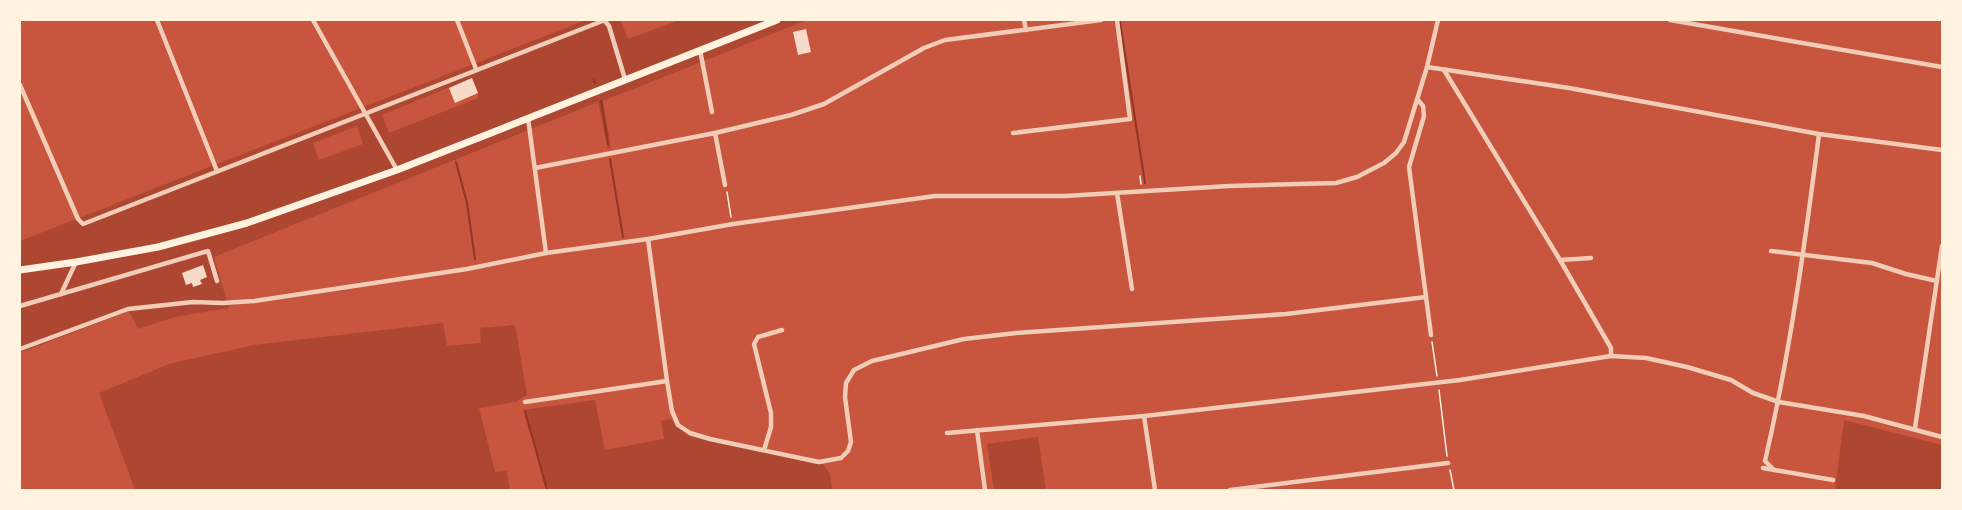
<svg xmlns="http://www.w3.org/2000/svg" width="1962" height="510" font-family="'Noto Serif',serif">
<rect width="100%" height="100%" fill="#c8553d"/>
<g fill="#ae4732" fill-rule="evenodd">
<path d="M 586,20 L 620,20 L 628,39 L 679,20 L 807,20 L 603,101 L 611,148 L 608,149 L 598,102 L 214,257 L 229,308 L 175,317 L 138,329 L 129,311 L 20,353 L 20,241 ZM 472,78 L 478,93 L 478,98 L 389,133 L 382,115 ZM 357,126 L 363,144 L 319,160 L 313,143 Z"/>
<path d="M 443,323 L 447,346 L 481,343 L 480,328 L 515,325 L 527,395 L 516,402 L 479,408 L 495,472 L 507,471 L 510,490 L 135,490 L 99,393 L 169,364 L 254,345 Z"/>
<path d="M 595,400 L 605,450 L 664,439 L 661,421 L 670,419 L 688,436 L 815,464 L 823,464 L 830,474 L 832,490 L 548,490 L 523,410 Z"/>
<path d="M 1844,420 L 1942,445 L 1942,490 L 1835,490 Z"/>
<path d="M 1038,437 L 1046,490 L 994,490 L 987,444 Z"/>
</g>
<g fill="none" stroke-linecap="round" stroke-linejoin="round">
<g stroke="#8f3625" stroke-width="2">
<path d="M 1120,22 L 1145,183"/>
<path d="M 594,80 L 595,83"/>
<path d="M 601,101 L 608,144"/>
<path d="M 610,159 L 623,237"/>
<path d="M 456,162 L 467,203 L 475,259"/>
<path d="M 525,411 L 547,490"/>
</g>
</g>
<g fill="#f7dbc8">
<path d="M 806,29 L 811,52 L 798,55 L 793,32 Z"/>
<path d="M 472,78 L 478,93 L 455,103 L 449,88 Z"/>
<path d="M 203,265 L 207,277 L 200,280 L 202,284 L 193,287 L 192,283 L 186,285 L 182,273 Z"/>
</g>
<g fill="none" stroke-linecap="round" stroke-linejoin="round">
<g stroke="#fff3e0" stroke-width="1.5">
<path d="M 1140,176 L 1141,184"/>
<path d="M 727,192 L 731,217"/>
<path d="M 1432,342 L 1437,376"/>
<path d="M 1439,390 L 1447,456"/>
<path d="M 1450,470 L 1454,490"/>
</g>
<g stroke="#f1ccb7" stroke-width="4.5">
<path d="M 157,20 L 217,171"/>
<path d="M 313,20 L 397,170"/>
<path d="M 457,20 L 476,69"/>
<path d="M 604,20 L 609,26 L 625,79"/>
<path d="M 1024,20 L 1026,30"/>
<path d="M 1670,20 L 1942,67"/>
<path d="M 700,50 L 712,112"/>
<path d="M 1427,67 L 1569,88 L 1819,134 L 1942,150"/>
<path d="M 1444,70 L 1560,260 L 1611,348 L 1611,356"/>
<path d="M 20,85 L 78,219 L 83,224 L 605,20"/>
<path d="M 1418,100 L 1423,106 L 1424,116 L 1409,167 L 1431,335"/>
<path d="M 528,118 L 546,253"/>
<path d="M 715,133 L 725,185"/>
<path d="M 1013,133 L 1130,119 L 1117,20"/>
<path d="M 535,168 L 715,133 L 791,115 L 824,104 L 924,48 L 945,40 L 1101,20"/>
<path d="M 1117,193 L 1132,289"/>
<path d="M 648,239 L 667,381 L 672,411 L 678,425 L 690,433 L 710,439 L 819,462 L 841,458 L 848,451 L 851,442 L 845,397 L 846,383 L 854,370 L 872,361 L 964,339 L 1016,333 L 1286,314 L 1426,297"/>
<path d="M 1771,251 L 1872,263 L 1906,274 L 1937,281"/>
<path d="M 1560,260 L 1591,258"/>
<path d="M 61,294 L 76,262"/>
<path d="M 20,306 L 208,251 L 217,281"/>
<path d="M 20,349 L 128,309 L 193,302 L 223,303 L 254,301 L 467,269 L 546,253 L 648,239 L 733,224 L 935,196 L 1065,196 L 1229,186 L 1336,183 L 1357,177 L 1384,163 L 1396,153 L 1404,142 L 1427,67 L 1438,20"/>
<path d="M 525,402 L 667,381"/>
<path d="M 1144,416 L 1155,490"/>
<path d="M 1915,428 L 1942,246"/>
<path d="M 977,430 L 985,490"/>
<path d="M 947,433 L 1144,416 L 1460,380 L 1611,356 L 1646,358 L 1687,367 L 1731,380 L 1753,393 L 1779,402 L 1864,416 L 1942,437"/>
<path d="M 764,450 L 771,427 L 771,413 L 754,344 L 758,337 L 782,330"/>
<path d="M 1763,468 L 1833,480"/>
<path d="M 1774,470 L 1765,461 C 1790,353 1805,243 1819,134"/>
<path d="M 1230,490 L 1448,463"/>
</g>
<path stroke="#fff3e0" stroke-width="7" d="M 20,270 L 76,262 L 158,247 L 247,223 L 397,170 L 777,20"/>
</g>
<rect width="1962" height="510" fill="none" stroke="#fff3e0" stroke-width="42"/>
</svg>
